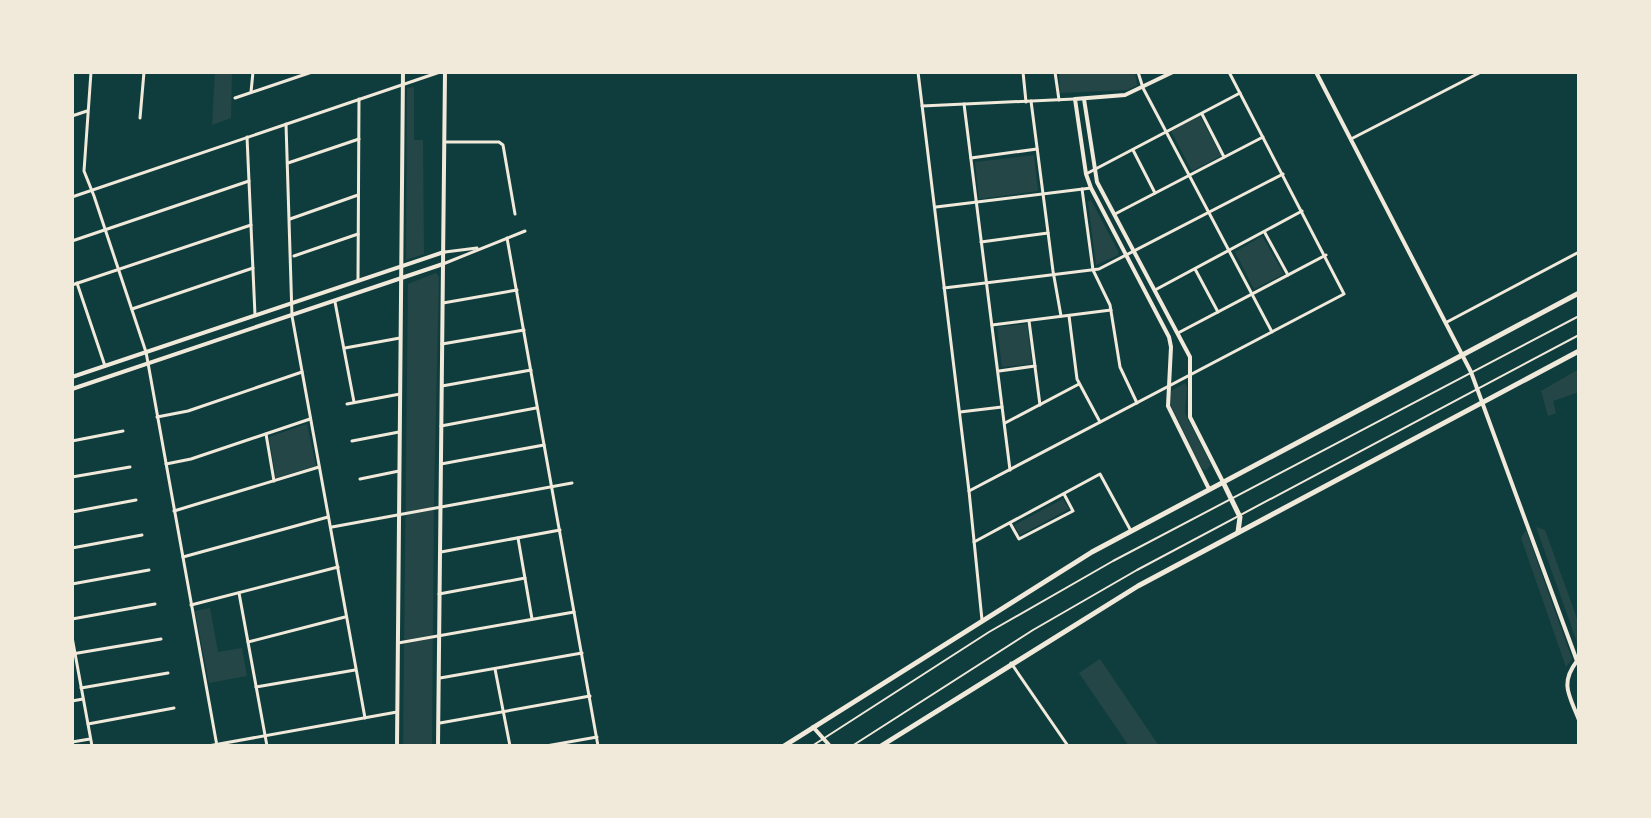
<svg xmlns="http://www.w3.org/2000/svg" width="1651" height="818" font-family="Commissioner,sans-serif">
<rect width="100%" height="100%" fill="#0f3d3e"/>
<g fill="#244646">
<path d="M 215,72 L 232,72 L 231,118 L 212,125 Z"/>
<path d="M 1059,72 L 1135,72 L 1137,85 L 1127,90 L 1060,93 Z"/>
<path d="M 414,87 L 414,140 L 423,140 L 424,254 L 406,260 L 407,88 Z"/>
<path d="M 1200,116 L 1221,156 L 1192,171 L 1171,131 Z"/>
<path d="M 1034,155 L 1038,191 L 979,199 L 975,162 Z"/>
<path d="M 1091,200 L 1118,251 L 1118,255 L 1096,265 L 1088,202 Z"/>
<path d="M 1262,236 L 1284,274 L 1254,289 L 1235,252 Z"/>
<path d="M 436,273 L 439,277 L 434,497 L 432,746 L 403,746 L 408,284 Z"/>
<path d="M 1027,324 L 1032,364 L 1002,367 L 997,327 Z"/>
<path d="M 1579,369 L 1579,392 L 1553,401 L 1556,413 L 1548,416 L 1541,391 Z"/>
<path d="M 1185,383 L 1187,387 L 1185,413 L 1211,465 L 1206,470 L 1202,469 L 1170,404 L 1171,391 Z"/>
<path d="M 307,424 L 316,466 L 276,478 L 269,437 Z"/>
<path d="M 1063,499 L 1069,509 L 1020,535 L 1014,525 Z"/>
<path d="M 1536,527 L 1545,530 L 1579,624 L 1579,648 Z"/>
<path d="M 1526,530 L 1572,659 L 1566,667 L 1521,538 Z"/>
<path d="M 210,608 L 218,652 L 242,648 L 247,676 L 209,683 L 195,611 Z"/>
<path d="M 1100,659 L 1159,746 L 1129,746 L 1079,673 Z"/>
</g>
<g fill="none" stroke-linecap="round" stroke-linejoin="round">
<g stroke="#f1e9da" stroke-width="2">
<path d="M 812,746 L 989,632 L 1113,561 L 1579,316"/>
<path d="M 852,746 L 1033,630 L 1137,570 L 1579,335"/>
</g>
<g stroke="#f1e9da" stroke-width="3">
<path d="M 91,72 L 84,171 L 94,196 L 146,352 L 217,746"/>
<path d="M 918,72 L 969,491 L 982,620"/>
<path d="M 1023,72 L 1026,102"/>
<path d="M 1055,72 L 1059,100"/>
<path d="M 1138,72 L 1143,88 L 1272,332"/>
<path d="M 1579,72 L 1579,73"/>
<path d="M 251,92 L 253,72"/>
<path d="M 235,98 L 312,72"/>
<path d="M 1031,101 L 1053,271 L 1061,316"/>
<path d="M 964,104 L 1010,470"/>
<path d="M 922,106 L 1074,99"/>
<path d="M 1202,114 L 1224,157"/>
<path d="M 72,116 L 87,111"/>
<path d="M 140,118 L 144,72"/>
<path d="M 286,124 L 292,316 L 365,718"/>
<path d="M 247,137 L 255,315"/>
<path d="M 1351,139 L 1481,72"/>
<path d="M 446,142 L 499,142 L 503,145 L 515,214"/>
<path d="M 1133,150 L 1155,193"/>
<path d="M 971,158 L 1037,149"/>
<path d="M 288,163 L 359,139"/>
<path d="M 1086,174 L 1240,93"/>
<path d="M 1082,189 L 1093,270 L 1110,305 L 1120,367 L 1137,403"/>
<path d="M 72,197 L 440,72"/>
<path d="M 936,207 L 1091,188"/>
<path d="M 1115,214 L 1263,137"/>
<path d="M 290,219 L 358,195"/>
<path d="M 1265,233 L 1288,275"/>
<path d="M 507,238 L 598,746"/>
<path d="M 72,241 L 249,181"/>
<path d="M 981,242 L 1048,233"/>
<path d="M 445,252 L 477,248"/>
<path d="M 294,256 L 358,234"/>
<path d="M 443,264 L 525,231"/>
<path d="M 1195,269 L 1218,312"/>
<path d="M 358,281 L 359,99"/>
<path d="M 77,283 L 105,366"/>
<path d="M 72,285 L 251,225"/>
<path d="M 944,288 L 1099,269 L 1283,174"/>
<path d="M 1155,290 L 1302,211"/>
<path d="M 335,302 L 354,402"/>
<path d="M 443,303 L 517,290"/>
<path d="M 132,309 L 253,268"/>
<path d="M 1069,316 L 1077,379 L 1100,422"/>
<path d="M 1029,321 L 1040,405"/>
<path d="M 1447,322 L 1579,252"/>
<path d="M 992,325 L 1111,310"/>
<path d="M 1178,333 L 1326,255"/>
<path d="M 442,344 L 524,330"/>
<path d="M 345,348 L 400,338"/>
<path d="M 999,371 L 1035,366"/>
<path d="M 442,386 L 531,370"/>
<path d="M 347,404 L 400,394"/>
<path d="M 960,412 L 1002,407"/>
<path d="M 157,417 L 188,411 L 302,372"/>
<path d="M 1005,423 L 1079,384"/>
<path d="M 441,426 L 536,408"/>
<path d="M 266,434 L 274,481"/>
<path d="M 72,441 L 123,431"/>
<path d="M 352,441 L 399,432"/>
<path d="M 166,464 L 191,459 L 310,419"/>
<path d="M 441,464 L 544,445"/>
<path d="M 72,477 L 130,467"/>
<path d="M 360,479 L 399,471"/>
<path d="M 969,491 L 1344,294 L 1229,72"/>
<path d="M 174,511 L 319,467"/>
<path d="M 72,512 L 136,500"/>
<path d="M 1010,523 L 1019,539 L 1073,511 L 1064,494"/>
<path d="M 332,527 L 572,483"/>
<path d="M 518,538 L 532,619"/>
<path d="M 974,542 L 1100,474 L 1131,531"/>
<path d="M 72,548 L 142,535"/>
<path d="M 441,552 L 560,530"/>
<path d="M 183,557 L 328,517"/>
<path d="M 72,584 L 149,570"/>
<path d="M 239,593 L 267,746"/>
<path d="M 439,594 L 525,578"/>
<path d="M 191,605 L 338,567"/>
<path d="M 72,619 L 155,604"/>
<path d="M 72,637 L 92,746"/>
<path d="M 248,642 L 345,617"/>
<path d="M 398,643 L 574,612"/>
<path d="M 72,654 L 161,639"/>
<path d="M 1011,663 L 1068,746"/>
<path d="M 495,669 L 510,746"/>
<path d="M 440,678 L 582,653"/>
<path d="M 256,687 L 355,670"/>
<path d="M 81,688 L 168,673"/>
<path d="M 72,701 L 83,699"/>
<path d="M 440,723 L 590,696"/>
<path d="M 88,724 L 174,708"/>
<path d="M 72,742 L 90,739"/>
<path d="M 208,746 L 397,712"/>
<path d="M 546,746 L 597,737"/>
</g>
<g stroke="#f1e9da" stroke-width="4">
<path d="M 1173,72 L 1125,95 L 1075,99 L 1086,174 L 1091,188 L 1169,337 L 1171,347 L 1168,406 L 1209,489"/>
<path d="M 1316,72 L 1471,372 L 1577,661"/>
<path d="M 1084,99 L 1097,182 L 1190,357 L 1190,417 L 1223,482"/>
<path d="M 72,377 L 444,252"/>
<path d="M 72,389 L 443,264"/>
<path d="M 1577,661 C 1559,684 1570,696 1579,720"/>
<path d="M 813,727 L 830,746"/>
<path d="M 397,746 L 403,72"/>
<path d="M 438,746 L 445,72"/>
</g>
<g stroke="#f1e9da" stroke-width="5">
<path d="M 1223,482 L 1240,517 L 1238,532"/>
<path d="M 784,746 L 1092,552 L 1579,293"/>
<path d="M 881,746 L 1138,586 L 1579,351"/>
</g>
</g>
<rect width="1651" height="818" fill="none" stroke="#f1e9da" stroke-width="148"/>
</svg>
